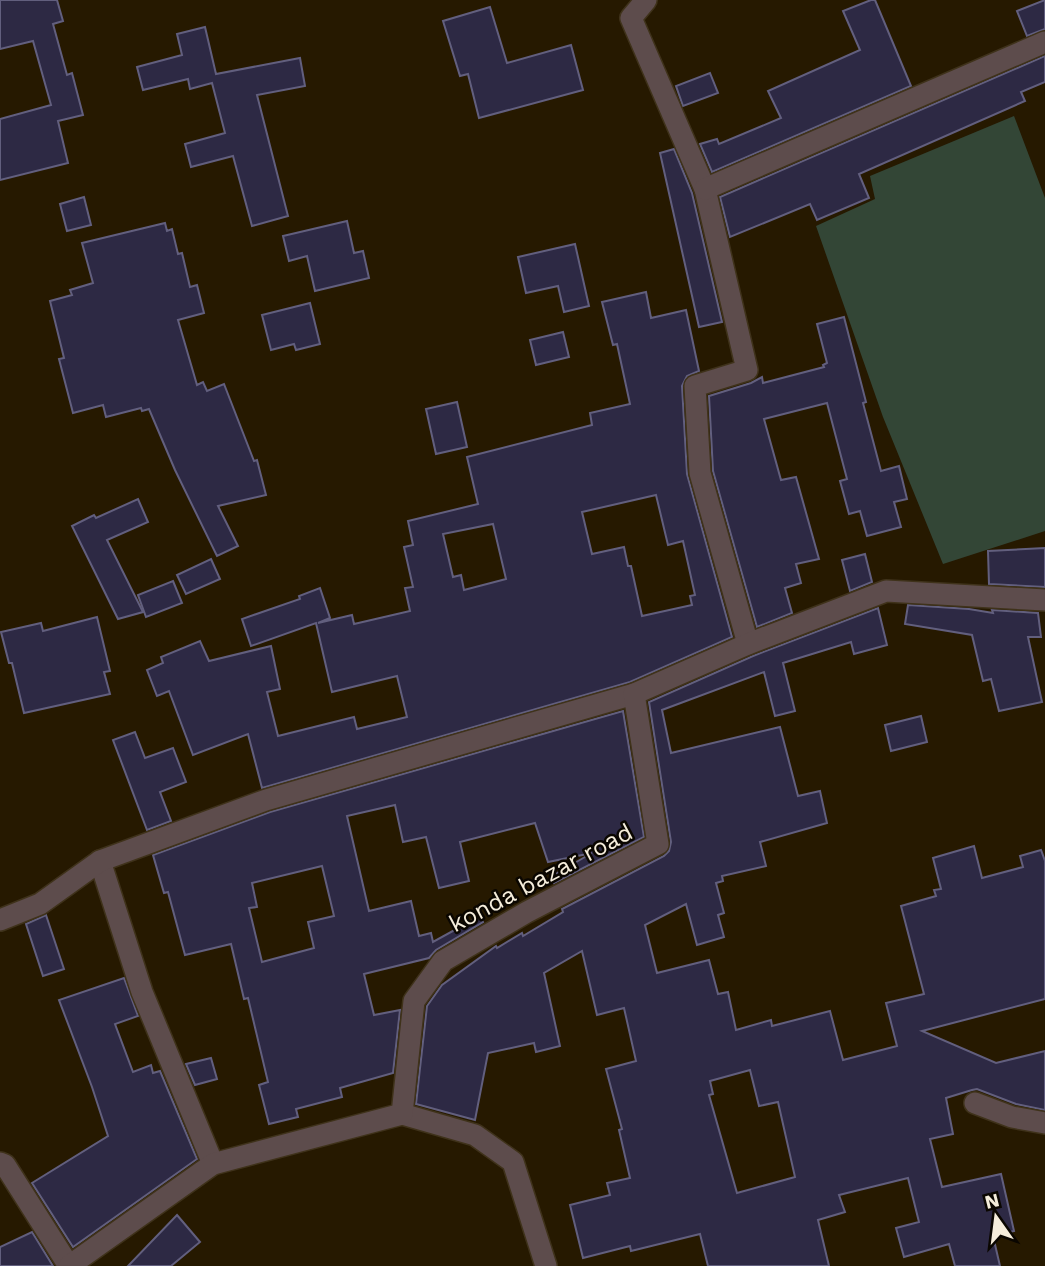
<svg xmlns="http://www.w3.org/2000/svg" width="1045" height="1266" font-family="'Work Sans',sans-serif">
<rect width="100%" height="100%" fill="#261900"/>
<path fill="#334636" d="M 1014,116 L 1045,198 L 1045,531 L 943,564 L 883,417 L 816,226 L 875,199 L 870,176 Z"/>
<g fill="#2d2944" stroke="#625f7e" stroke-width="2" fill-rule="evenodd">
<path d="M 0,0 L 57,0 L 63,21 L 53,24 L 67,75 L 72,73 L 83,115 L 58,121 L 68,163 L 0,180 L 0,119 L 51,105 L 33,41 L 0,49 Z"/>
<path d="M 871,0 L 875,0 L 911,86 L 712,172 L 700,144 L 717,139 L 719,144 L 781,118 L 768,91 L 860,50 L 843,11 Z"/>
<path d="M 1045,0 L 1045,29 L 1027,36 L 1017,11 Z"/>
<path d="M 490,7 L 507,63 L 571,45 L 583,90 L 479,118 L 468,74 L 460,76 L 443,21 Z"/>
<path d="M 205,27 L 216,74 L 300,58 L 305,86 L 257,95 L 288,216 L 252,226 L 233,156 L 191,167 L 185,144 L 225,133 L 212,83 L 190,89 L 188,79 L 143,90 L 137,67 L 182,55 L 177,34 Z"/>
<path d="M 1045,56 L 1045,82 L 1021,92 L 1025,101 L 859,174 L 869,198 L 817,220 L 810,204 L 730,237 L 720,197 Z"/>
<path d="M 710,73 L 718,93 L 683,106 L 676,86 Z"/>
<path d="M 674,149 L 692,193 L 722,322 L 699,327 L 660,153 Z"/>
<path d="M 84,197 L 91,225 L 67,231 L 60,204 Z"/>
<path d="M 347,221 L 354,253 L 363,251 L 369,278 L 315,291 L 307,256 L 289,261 L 283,236 Z"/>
<path d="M 165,223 L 167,231 L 172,229 L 178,254 L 182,253 L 190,287 L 197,285 L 204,313 L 178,320 L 197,385 L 203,382 L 207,391 L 224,384 L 254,461 L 257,460 L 266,495 L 218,506 L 238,546 L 217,556 L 175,470 L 149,409 L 142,411 L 141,408 L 106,417 L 103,405 L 73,413 L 59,359 L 64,358 L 50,301 L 72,295 L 70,290 L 93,283 L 82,243 Z"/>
<path d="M 575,244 L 589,306 L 564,312 L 558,286 L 526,293 L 518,257 Z"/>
<path d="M 646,292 L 651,318 L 686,310 L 699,371 L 687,376 L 682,386 L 687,474 L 732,637 L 630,682 L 262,788 L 248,734 L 193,755 L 169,691 L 157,696 L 147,670 L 163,663 L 161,657 L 200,641 L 209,661 L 271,646 L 280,689 L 267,692 L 278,736 L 354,717 L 357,729 L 407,717 L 397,676 L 332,692 L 316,623 L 251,646 L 242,619 L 300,599 L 299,596 L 320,588 L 330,618 L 318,623 L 352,615 L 354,624 L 410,611 L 405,588 L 413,587 L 404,547 L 413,545 L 408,521 L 478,504 L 467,457 L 592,425 L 590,413 L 630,404 L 617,344 L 613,345 L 602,302 ZM 656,495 L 668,545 L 683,541 L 695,595 L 690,596 L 692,605 L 642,616 L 631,566 L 628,566 L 624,547 L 592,554 L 582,512 ZM 493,524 L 506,579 L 464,590 L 461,575 L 453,577 L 443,534 Z"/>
<path d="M 310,303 L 320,344 L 296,350 L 294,344 L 271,350 L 262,315 Z"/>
<path d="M 844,317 L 866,402 L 863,403 L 881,471 L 899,466 L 907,499 L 894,502 L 901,527 L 867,536 L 860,511 L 849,514 L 840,481 L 847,479 L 827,403 L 764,419 L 781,480 L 796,477 L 819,559 L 796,564 L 801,583 L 785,588 L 792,613 L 757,627 L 713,471 L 709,396 L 751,383 L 762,377 L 763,383 L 824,367 L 823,365 L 827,363 L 817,324 Z"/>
<path d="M 563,332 L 569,357 L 536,365 L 530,340 Z"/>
<path d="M 457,402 L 467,447 L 436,454 L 426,409 Z"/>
<path d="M 138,499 L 148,522 L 107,540 L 143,612 L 118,619 L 72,526 L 94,515 L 96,518 Z"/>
<path d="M 1045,548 L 1045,587 L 989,584 L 988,551 Z"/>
<path d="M 865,554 L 872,582 L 850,591 L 842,560 Z"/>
<path d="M 211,559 L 220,579 L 186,594 L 177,575 Z"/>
<path d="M 173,581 L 182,603 L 146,617 L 138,595 Z"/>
<path d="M 908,605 L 969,609 L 993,613 L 992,610 L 1038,613 L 1041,637 L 1028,637 L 1042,702 L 999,711 L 991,679 L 983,681 L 972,635 L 905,624 Z"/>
<path d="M 878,608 L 887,645 L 854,654 L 851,642 L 783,663 L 795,711 L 775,716 L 764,672 L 662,710 L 671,753 L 780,727 L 798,796 L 820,791 L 827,823 L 760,842 L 766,866 L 722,876 L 723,881 L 716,883 L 724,913 L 718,915 L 724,937 L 697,945 L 686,904 L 645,925 L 657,973 L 709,960 L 718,994 L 728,992 L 736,1030 L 771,1020 L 772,1026 L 830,1011 L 843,1060 L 897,1046 L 886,1003 L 924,994 L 901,906 L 936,896 L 934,890 L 941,889 L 933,858 L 974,846 L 982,878 L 1023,867 L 1020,856 L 1041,850 L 1045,861 L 1045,999 L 922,1031 L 996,1063 L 1045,1051 L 1045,1110 L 1016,1104 L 977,1089 L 972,1090 L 946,1098 L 953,1134 L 930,1139 L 942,1187 L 1001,1174 L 1014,1231 L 993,1236 L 1000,1266 L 955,1266 L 949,1244 L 904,1257 L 896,1228 L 919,1222 L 908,1178 L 839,1195 L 845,1212 L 818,1220 L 829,1266 L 708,1266 L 700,1234 L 631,1251 L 630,1246 L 583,1258 L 570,1205 L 610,1195 L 607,1183 L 630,1178 L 619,1130 L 622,1129 L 606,1069 L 636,1061 L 624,1008 L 597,1015 L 582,951 L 544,973 L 560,1046 L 536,1052 L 534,1043 L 488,1053 L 475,1120 L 416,1104 L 427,1006 L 442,985 L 496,946 L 497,948 L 522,933 L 523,936 L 563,912 L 562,909 L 664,856 L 669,851 L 671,842 L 649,702 L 753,656 ZM 750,1070 L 759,1106 L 778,1102 L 795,1177 L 737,1193 L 709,1095 L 713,1094 L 710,1081 Z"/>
<path d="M 97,617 L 110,671 L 104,672 L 110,694 L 24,713 L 12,663 L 9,663 L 1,632 L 41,623 L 43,631 Z"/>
<path d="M 623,711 L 644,837 L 554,883 L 552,876 L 592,853 L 548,862 L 535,823 L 460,842 L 469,881 L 439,888 L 426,837 L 403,842 L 395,805 L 347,816 L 369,911 L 411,901 L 419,936 L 431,933 L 433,942 L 480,916 L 483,922 L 436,950 L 429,958 L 364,974 L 374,1015 L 400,1010 L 393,1073 L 340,1088 L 342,1097 L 296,1109 L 298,1117 L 269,1124 L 259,1085 L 268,1082 L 248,998 L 244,999 L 231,944 L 185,955 L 168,892 L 164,893 L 153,855 L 270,812 ZM 322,866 L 334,916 L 308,922 L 314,948 L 262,962 L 249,908 L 257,907 L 252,883 Z"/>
<path d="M 921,716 L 927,742 L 891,751 L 885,725 Z"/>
<path d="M 135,732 L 145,758 L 173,748 L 186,782 L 160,792 L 171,821 L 147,830 L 113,740 Z"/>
<path d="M 46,915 L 64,969 L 43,976 L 26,924 Z"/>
<path d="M 124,978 L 138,1016 L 115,1024 L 133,1072 L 151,1065 L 153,1073 L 160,1071 L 197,1159 L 73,1247 L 32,1183 L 108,1136 L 92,1087 L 59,1000 Z"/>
<path d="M 211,1058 L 217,1079 L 195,1085 L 186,1064 Z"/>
<path d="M 177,1215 L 200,1242 L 171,1266 L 128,1266 Z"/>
<path d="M 32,1232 L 53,1266 L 0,1266 L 0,1247 Z"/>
</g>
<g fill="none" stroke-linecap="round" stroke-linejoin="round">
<defs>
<g id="minor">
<path d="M 646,0 L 631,18 L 705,189 L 747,370 L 695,386 L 700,473 L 748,644"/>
<path d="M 705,189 L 1045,42"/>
<path d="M 100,861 L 142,992 L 213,1164"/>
<path d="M 0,920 L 40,904 L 100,861 L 266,800 L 634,694"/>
<path d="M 975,1103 L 1012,1117 L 1045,1123"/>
<path d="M 402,1114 L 475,1135 L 513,1162 L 546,1266"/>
<path d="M 0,1163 L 5,1165 L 69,1266"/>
</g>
<path id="tertiary" d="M 69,1266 L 213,1164 L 402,1114 L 414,1001 L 443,961 L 527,912 L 658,844 L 634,694 L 748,644 L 886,591 L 1045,600"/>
</defs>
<use href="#minor" stroke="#3f321a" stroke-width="24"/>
<use href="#tertiary" stroke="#3f321a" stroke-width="24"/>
<use href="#minor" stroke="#5d4c4c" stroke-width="21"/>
<use href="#tertiary" stroke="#5d4c4c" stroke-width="21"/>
</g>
<g text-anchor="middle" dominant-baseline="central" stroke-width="5" stroke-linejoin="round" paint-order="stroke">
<g font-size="24" fill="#f5eddb" stroke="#0a0600">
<text transform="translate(541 878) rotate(-28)">konda bazar road</text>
</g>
</g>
<g transform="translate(996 1217) rotate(346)" stroke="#0a0600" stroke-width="5" paint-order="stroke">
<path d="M0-5L12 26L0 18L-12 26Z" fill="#f5eddb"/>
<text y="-10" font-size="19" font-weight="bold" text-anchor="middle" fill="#f5eddb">N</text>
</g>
</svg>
